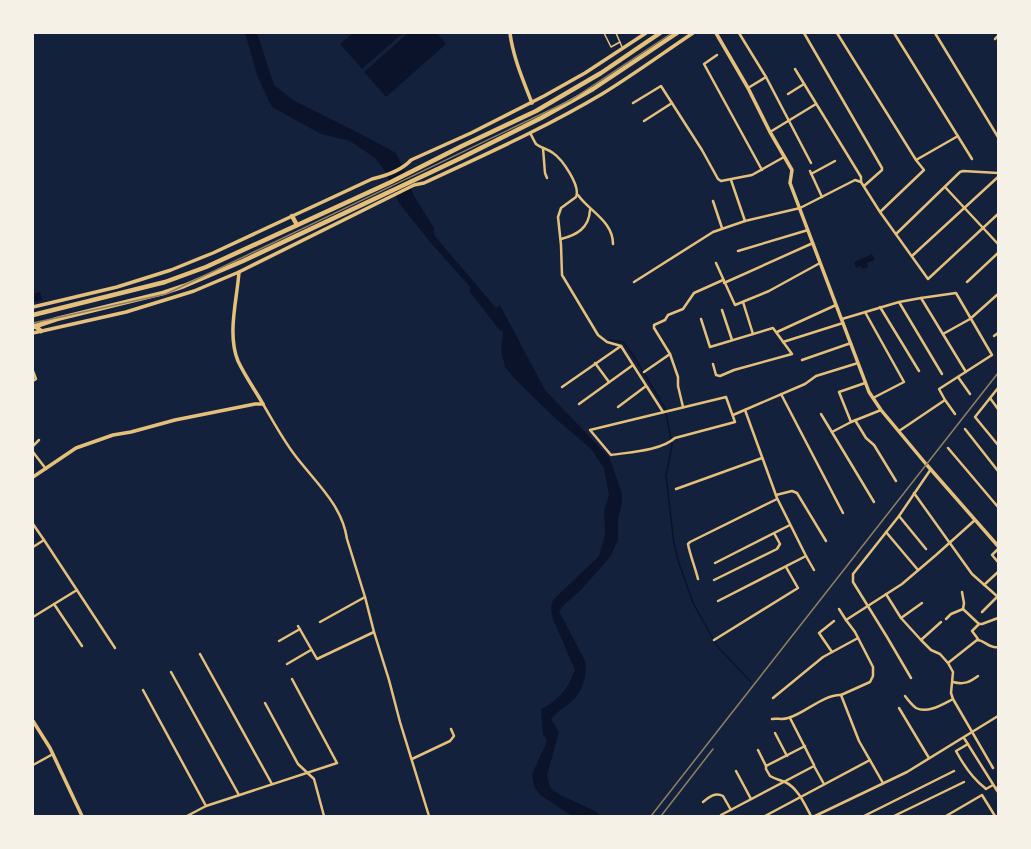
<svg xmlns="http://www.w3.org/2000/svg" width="1031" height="849" font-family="'Crimson Pro',serif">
<rect width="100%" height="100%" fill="#14213d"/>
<g fill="#0b132b">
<path d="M 245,33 L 257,33 L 274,85 L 293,100 L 359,133 L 396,153 L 402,165 L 414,196 L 434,228 L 434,235 L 496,308 L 500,305 L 545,390 L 609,457 L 622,493 L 622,503 L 618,519 L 618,540 L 610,557 L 581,590 L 564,605 L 559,611 L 585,661 C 588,675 582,694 570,703 C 563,708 557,712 551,719 L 559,732 L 547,775 L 550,787 L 558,794 L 597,812 L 601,816 L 572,816 L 540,795 L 534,786 L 532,774 L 546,744 L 546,738 L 543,735 L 541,709 C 560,699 567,690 575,670 L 552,617 L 551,607 L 553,600 L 599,556 L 605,535 L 604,510 L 609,495 L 604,468 L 591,449 L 556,419 L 516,380 L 505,367 L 501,350 L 503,333 L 500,324 L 487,306 L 431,243 L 399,203 L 385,171 L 375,158 L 350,141 L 321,134 L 272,107 L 258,78 Z"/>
<path d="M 353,33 L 403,33 L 362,69 L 340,44 Z"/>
<path d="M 408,33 L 437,33 L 446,44 L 386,97 L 364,72 Z"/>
<path d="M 872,254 L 875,260 L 867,263 L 868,267 L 863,269 L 861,266 L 856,268 L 854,262 Z"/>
<path d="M 40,292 L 42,300 L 33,302 L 33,294 Z"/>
</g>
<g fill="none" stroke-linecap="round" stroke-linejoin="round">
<path stroke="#0b132b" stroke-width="1.5" d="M 609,340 L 623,342 L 631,352 L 665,408 L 672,445 L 666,476 L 674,544 L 679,563 L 693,603 L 717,646 L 751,682"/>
<path stroke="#0b132b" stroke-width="9" d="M 474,290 L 502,326"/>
<g stroke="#e5c07b" stroke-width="1.5">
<path d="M 604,33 L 611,47 L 620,42"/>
<path d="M 616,33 L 622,47"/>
</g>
<g stroke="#e5c07b" stroke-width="2.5">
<path d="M 739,33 L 766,77 L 811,163"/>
<path d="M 804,33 L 882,168 L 882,170 L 864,186"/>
<path d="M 837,33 L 916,160 L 924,170 L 880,212"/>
<path d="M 894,33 L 972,159"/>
<path d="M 935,33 L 998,137"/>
<path d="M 995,39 L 998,36"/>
<path d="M 717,55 L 704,64 L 762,170"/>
<path d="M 795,69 L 861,177 L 861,182"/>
<path d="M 748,88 L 766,77"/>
<path d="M 788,94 L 804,84"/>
<path d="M 633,103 L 661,86 L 702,150 L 718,179 L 721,181 L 752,175 L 784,157"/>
<path d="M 644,121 L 672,103"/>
<path d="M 770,132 L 816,104"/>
<path d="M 530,133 C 532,136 534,141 536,144 C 541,148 548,149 553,153 C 562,159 581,186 576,197 L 561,208 L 558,217 L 561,245 L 562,275 L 598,335 L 607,342 L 621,346"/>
<path d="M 543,148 L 545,173 L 547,178"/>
<path d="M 916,160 L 958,136"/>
<path d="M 810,171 L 822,197"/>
<path d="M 811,174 L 835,161"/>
<path d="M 731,180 L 745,221"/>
<path d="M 945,187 L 998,244"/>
<path d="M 578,195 C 589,211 613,221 613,244"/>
<path d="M 713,201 L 722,228"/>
<path d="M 896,234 L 960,172 L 963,171 L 998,173"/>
<path d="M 561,239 C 577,235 589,228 590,210"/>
<path d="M 738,251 L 808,230"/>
<path d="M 912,256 L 998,177"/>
<path d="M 716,263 L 735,305 L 769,291 L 820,263"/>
<path d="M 634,282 L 713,232 L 745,221 L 800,208 L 855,180 L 861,182 L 880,212 L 928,279 L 998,214"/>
<path d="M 967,282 L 998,253"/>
<path d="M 724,283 L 813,243"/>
<path d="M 743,302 L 753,334"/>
<path d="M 899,302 L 942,374"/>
<path d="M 880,307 L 919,371"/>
<path d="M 722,310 L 732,340"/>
<path d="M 865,312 L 904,382 L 873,398"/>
<path d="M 701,319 L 710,347 L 773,328 L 792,354 L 734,370 L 720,376 L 716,375 L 713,364"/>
<path d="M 842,319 L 899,302 L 921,298"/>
<path d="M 777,332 L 836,305"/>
<path d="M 943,334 L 970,319 L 998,294"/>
<path d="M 994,336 L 998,333"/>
<path d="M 783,342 L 843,323"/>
<path d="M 670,354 L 678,377 L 678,386 L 683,407"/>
<path d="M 802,360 L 851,343"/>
<path d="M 595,363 L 609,382"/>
<path d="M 33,371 L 36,379 L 33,381"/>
<path d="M 644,372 L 670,354 L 654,328 L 654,325 L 665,320 L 668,315 L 683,309 L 694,293 L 723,280"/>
<path d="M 958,377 L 970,394"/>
<path d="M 562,387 L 621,346 L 633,365"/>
<path d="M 998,388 L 975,417 L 998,445"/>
<path d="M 781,394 L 843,513"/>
<path d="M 726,397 L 735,422 L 675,438 C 660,451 630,452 611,455 L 590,430 Z"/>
<path d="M 990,398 L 998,409"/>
<path d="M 945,400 L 955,414"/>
<path d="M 263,404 C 273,421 282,438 294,454 C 314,481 342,504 347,539 L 365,597 L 374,632 L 389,680 L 400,722 L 429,816"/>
<path d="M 579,404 L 633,365 L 663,412"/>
<path d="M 618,407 L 646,386"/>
<path d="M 821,414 L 874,502"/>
<path d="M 733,415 L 805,384 L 816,376 L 858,363"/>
<path d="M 855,420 L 866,438 L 874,445 L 896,481"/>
<path d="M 851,422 L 839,392 L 865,383"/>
<path d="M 965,429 L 998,471"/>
<path d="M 899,431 L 945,400 L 939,389 L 992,355 L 956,293 L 921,298 L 966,372"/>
<path d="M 832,432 L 851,422 L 881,410"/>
<path d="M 33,446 L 39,440"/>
<path d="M 948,448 L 998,507"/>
<path d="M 33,452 L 46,469"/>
<path d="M 676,489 L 762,458"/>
<path d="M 914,493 L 972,574 L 998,597"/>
<path d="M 776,495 L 792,491 L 797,493 L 826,541"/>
<path d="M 899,516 L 926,549"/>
<path d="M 33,524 L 44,540 L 33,547"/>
<path d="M 886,532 L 918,570"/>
<path d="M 44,540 L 115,648"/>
<path d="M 998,549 L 992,555 L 998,562"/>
<path d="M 806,556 L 814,570"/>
<path d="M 715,563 L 790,525"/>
<path d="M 698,579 C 695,567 690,555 688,544 L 690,542 L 777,499"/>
<path d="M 714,580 L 777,549 L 780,544 L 774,533"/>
<path d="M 984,585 L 998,572"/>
<path d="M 962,592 L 964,603 L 963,609"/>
<path d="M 886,594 L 901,618 L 921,640 L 941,622"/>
<path d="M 718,601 L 806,556 L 777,498 L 745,410"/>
<path d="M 54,604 L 82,646"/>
<path d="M 839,609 L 846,620"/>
<path d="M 982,612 L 998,596"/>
<path d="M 33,617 L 77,590"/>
<path d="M 901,618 L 922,603"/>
<path d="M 946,619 L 951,614 L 963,609 L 979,624 L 982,624 L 998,618"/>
<path d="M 320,622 L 365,597"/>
<path d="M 298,626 L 317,659 L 374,632"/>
<path d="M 978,639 L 972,631 L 979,624"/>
<path d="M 714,640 L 798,588 L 786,567"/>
<path d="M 921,640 L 931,650 L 940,654 L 948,663 L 953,672 L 951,693 L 953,699 L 993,768"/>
<path d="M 279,641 L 300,629"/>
<path d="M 832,652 L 819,633 L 834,621"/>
<path d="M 200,654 L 272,784"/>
<path d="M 948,663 L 977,640 C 985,640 989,649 998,647"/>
<path d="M 287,664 L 311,650"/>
<path d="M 171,672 L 239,795"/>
<path d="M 911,678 L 887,637 L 853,582 L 853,574 L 899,516 L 931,469"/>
<path d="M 953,682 C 964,685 970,682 978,676"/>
<path d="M 143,690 L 206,806"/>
<path d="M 905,696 C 908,700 912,705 916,708 C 928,714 943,704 953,699"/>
<path d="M 773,698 L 823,657 L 858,638"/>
<path d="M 265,703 L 298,764 L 314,779 L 324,816"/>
<path d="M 899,708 L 929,758"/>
<path d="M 790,718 L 814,765"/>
<path d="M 772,719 C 777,718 783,720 788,718 C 804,714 824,694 841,695"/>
<path d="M 775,733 L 787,756"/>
<path d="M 964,738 L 996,789"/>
<path d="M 968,744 L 956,751 C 964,766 972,778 985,788 L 986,789 L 993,785"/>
<path d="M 758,750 L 766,766 L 805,746"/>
<path d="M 412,759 L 450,741 L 454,736 L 451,729"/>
<path d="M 33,765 L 53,754"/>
<path d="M 766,766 L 766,769 L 770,776 C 775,779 780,780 785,782 C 798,788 805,805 811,816"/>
<path d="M 736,771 L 751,799"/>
<path d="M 883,783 L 859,741 L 841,695 L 870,682 L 873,676 L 873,667 L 855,632 L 846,620 L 902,584 L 936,555 L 975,520"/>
<path d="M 998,787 L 996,789 L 998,792"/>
<path d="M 703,802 C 709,797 715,792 723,796 L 731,810"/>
<path d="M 721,815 L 814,766 L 824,784"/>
<path d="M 187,816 L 206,806 L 337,763 L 292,679"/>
<path d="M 765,816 L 870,760"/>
<path d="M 815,816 L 907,772 L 998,716"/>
<path d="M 864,816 L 954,771"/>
<path d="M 894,816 L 964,782"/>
<path d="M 946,816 L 982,795 L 995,816"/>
</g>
<g stroke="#e5c07b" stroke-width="3.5">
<path d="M 510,33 C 513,57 523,80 532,103"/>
<path d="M 716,33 L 748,88 L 770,132 L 792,170 L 790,183 L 869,392 L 881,410 L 926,464 L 998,546"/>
<path d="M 239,272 C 237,300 227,334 238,361 C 245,376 255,390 263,404"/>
<path d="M 33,307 L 117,287 L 171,270 L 213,253 L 372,179 C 385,176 402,170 411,160 L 471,133 L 544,96 L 585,73 L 646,33"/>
<path d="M 33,333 L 126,312 L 194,291 L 239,272 L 414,185 L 424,183 C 484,155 545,128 602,94 C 633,75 663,53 693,33"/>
<path d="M 33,477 L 76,448 L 113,435 L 131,432 L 175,420 L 255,404 L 263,404"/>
<path d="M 33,721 L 50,748 L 82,816"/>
</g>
<g stroke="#e5c07b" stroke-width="4.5">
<path d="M 292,216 L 297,225"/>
<path d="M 33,315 L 165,282 L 206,267 L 391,182 L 462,146 L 536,111 L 601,73 L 660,33"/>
<path d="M 35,326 L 41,331"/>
<path d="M 33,327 L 57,319 L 163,293 L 184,286 L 243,261 L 461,158 L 541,118 L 593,89 L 677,33"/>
</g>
<g stroke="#918062" stroke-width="1.5">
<path d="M 33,323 L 166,294 L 571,100 L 672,33"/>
<path d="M 651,816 L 998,373"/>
<path d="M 661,816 L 713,749"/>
</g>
</g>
<rect width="1031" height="849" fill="none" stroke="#f6f1e7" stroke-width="68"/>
</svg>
